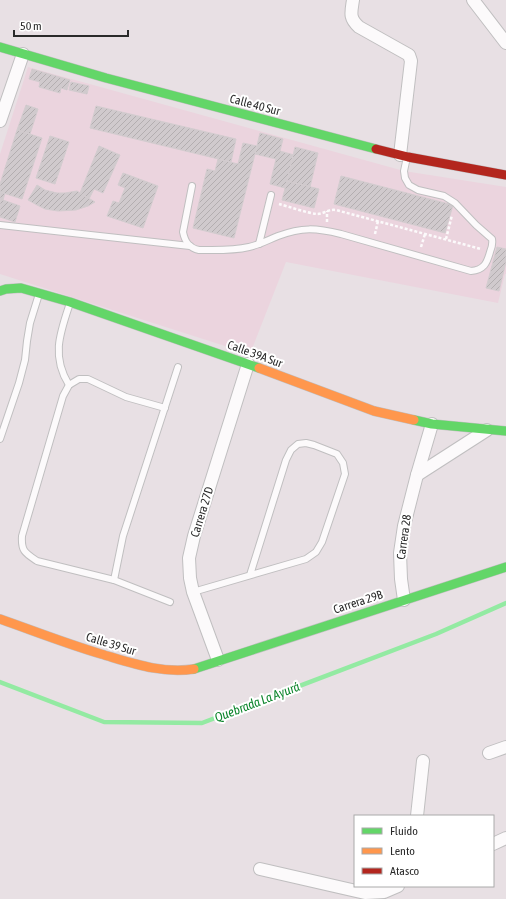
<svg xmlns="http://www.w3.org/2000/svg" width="506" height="899" font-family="'Asap Condensed',sans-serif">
<defs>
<pattern id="building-hatch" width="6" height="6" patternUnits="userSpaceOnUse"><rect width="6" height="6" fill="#d0cacd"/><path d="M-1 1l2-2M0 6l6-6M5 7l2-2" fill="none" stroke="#b3aeb0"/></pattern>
</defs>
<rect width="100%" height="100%" fill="#e8e0e4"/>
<path fill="#ebd4de" d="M 28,67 L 404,171 L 506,187 L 506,274 L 505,274 L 498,303 L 286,262 L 250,354 L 0,274 L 0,154 Z"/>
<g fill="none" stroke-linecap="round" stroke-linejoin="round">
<path stroke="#93eaa2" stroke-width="4.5" d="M 0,682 L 104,722 L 202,723 L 436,634 L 506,603"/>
</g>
<g fill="url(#building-hatch)" stroke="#d3cccf">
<path d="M 32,69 L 70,80 L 67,90 L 61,88 L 60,93 L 39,87 L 40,82 L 29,79 Z"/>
<path d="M 71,82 L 89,86 L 87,94 L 69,90 Z"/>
<path d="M 26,105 L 38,109 L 30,134 L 17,130 Z"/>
<path d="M 96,106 L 236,139 L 231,162 L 90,128 Z"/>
<path d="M 17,130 L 42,138 L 22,199 L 0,192 L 0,184 Z"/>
<path d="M 260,133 L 283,139 L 280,151 L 294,155 L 285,188 L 270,184 L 276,159 L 255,154 Z"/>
<path d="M 50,136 L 69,142 L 55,184 L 36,178 Z"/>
<path d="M 243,143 L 257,146 L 234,238 L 193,228 L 207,169 L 215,171 L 218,159 L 238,164 Z"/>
<path d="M 99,146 L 120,155 L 103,193 L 94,189 L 89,199 L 80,193 Z"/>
<path d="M 295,147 L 318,153 L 310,187 L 287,181 Z"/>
<path d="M 123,173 L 158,186 L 143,228 L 107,216 L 113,201 L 119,203 L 125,188 L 118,185 Z"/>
<path d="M 341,176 L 453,205 L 445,233 L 334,204 Z"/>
<path d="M 287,181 L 319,189 L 314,208 L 282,200 Z"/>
<path d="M 37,185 L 45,190 L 57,193 L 65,193 L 77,191 L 95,202 L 88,206 L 76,210 L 58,211 L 45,209 L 37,205 L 28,200 Z"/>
<path d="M 0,192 L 5,193 L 3,200 L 20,206 L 15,222 L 0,217 Z"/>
<path d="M 497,247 L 506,249 L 506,262 L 499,291 L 486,288 Z"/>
</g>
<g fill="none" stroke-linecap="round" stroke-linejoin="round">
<defs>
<g id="lane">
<path d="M 192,186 L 183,232 C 185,242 189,248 199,250 C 216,250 232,251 249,247 C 259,245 268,240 278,236 C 302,227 316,228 341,234 L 471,271 C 484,270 487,263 490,252 C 492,247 493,244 492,239 L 476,225 L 455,203 L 444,196 L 418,190 L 409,185 L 405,178 L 404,171 L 407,157"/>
<path d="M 0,225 L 190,246"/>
<path d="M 259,244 L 271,195"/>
<path d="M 69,385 C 51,356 60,333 70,303"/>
<path d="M 165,408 L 126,397 L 88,379 L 79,379 L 69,385 L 63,396 L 22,536 C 21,551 25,553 37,561 L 114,580 L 170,602"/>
<path d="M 0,439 L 19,383 L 25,360 L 27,341 L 30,323 L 39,294"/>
<path d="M 114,580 L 123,536 L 178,367"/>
<path d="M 193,592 L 306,559 L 316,552 L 322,542 L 345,474 L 343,463 L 337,454 L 314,445 L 306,443 L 298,444 L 291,450 L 286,460 L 250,575"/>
</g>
<g id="street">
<path d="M 353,0 C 351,13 349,18 359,27 L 409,55 L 411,61 L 400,155"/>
<path d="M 473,0 L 506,43"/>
<path d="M 0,121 L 23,54"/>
<path d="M 417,475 L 487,430"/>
<path d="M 404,600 L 401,579 L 400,553 L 404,526 L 417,475 L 432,424"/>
<path d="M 218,660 L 193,592 L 190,578 L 189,558 L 194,536 L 248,364"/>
<path d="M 489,753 L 506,747"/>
<path d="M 417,816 L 423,761"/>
<path d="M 493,844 L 506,838"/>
<path d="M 260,869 L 365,893 L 384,892 L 398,886"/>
</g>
<g id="fast">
<path d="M 0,47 L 106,78 L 376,149"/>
<path d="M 0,291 L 6,289 L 21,288 L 70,302 L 259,368"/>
<path d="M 414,420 L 432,424 L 506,431"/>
<path d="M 194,669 L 506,567"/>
</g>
<g id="slow">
<path d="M 259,368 L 374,411 L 414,420"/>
<path d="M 0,619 C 34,631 67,644 101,654 C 132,663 162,674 194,669"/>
</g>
<path id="jam" d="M 376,149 L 408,157 L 506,175"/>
</defs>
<use href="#lane" stroke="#c0bfc0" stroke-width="8"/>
<use href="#street" stroke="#c0bfc0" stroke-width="14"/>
<use href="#fast" stroke="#c0bfc0" stroke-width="10"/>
<use href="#slow" stroke="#c0bfc0" stroke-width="10"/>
<use href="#jam" stroke="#c0bfc0" stroke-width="10"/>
<g stroke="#fcfafb" stroke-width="2.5" stroke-dasharray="3 2" stroke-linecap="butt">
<path d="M 279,204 C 290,207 307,213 317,214 C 324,214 328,209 336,210 L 481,249"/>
<path d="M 327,222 L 327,211"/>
<path d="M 375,234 L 378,221"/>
<path d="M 446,239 L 452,215"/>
<path d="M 421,247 L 425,234"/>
</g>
<use href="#lane" stroke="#fcfafb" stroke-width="6"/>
<use href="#street" stroke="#fcfafb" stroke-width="12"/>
<use href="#fast" stroke="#63d668" stroke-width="9"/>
<use href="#slow" stroke="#ff974d" stroke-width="9"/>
<use href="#jam" stroke="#b3261e" stroke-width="9"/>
</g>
<g text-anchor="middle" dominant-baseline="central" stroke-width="4" stroke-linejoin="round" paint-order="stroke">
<g font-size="12" fill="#2a2a2a" stroke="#fff">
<text transform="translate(255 105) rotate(15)">Calle 40 Sur</text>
<text transform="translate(255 354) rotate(20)">Calle 39A Sur</text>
<text transform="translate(202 512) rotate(-73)">Carrera 27D</text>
<text transform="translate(404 537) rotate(-82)">Carrera 28</text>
<text transform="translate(358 602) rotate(-18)">Carrera 29B</text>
<text transform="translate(111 644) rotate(17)">Calle 39 Sur</text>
</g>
<g font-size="13" font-style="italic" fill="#0e862d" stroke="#fff">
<text transform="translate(257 702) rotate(-21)">Quebrada La Ayurá</text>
</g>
</g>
<rect x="354" y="815" width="140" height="72" fill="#ffffff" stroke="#aaaaaa"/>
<rect x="362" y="828" width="20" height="6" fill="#63d668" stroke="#aaaaaa"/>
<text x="390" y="835" font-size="12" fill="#2a2a2a">Fluido</text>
<rect x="362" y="848" width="20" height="6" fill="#ff974d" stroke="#aaaaaa"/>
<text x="390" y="855" font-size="12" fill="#2a2a2a">Lento</text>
<rect x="362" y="868" width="20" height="6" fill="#b3261e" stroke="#aaaaaa"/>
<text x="390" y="875" font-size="12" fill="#2a2a2a">Atasco</text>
<path d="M14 30v6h114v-6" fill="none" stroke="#2a2a2a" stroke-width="2"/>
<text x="20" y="30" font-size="12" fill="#2a2a2a" stroke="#ffffff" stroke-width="3" paint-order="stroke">50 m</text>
</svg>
